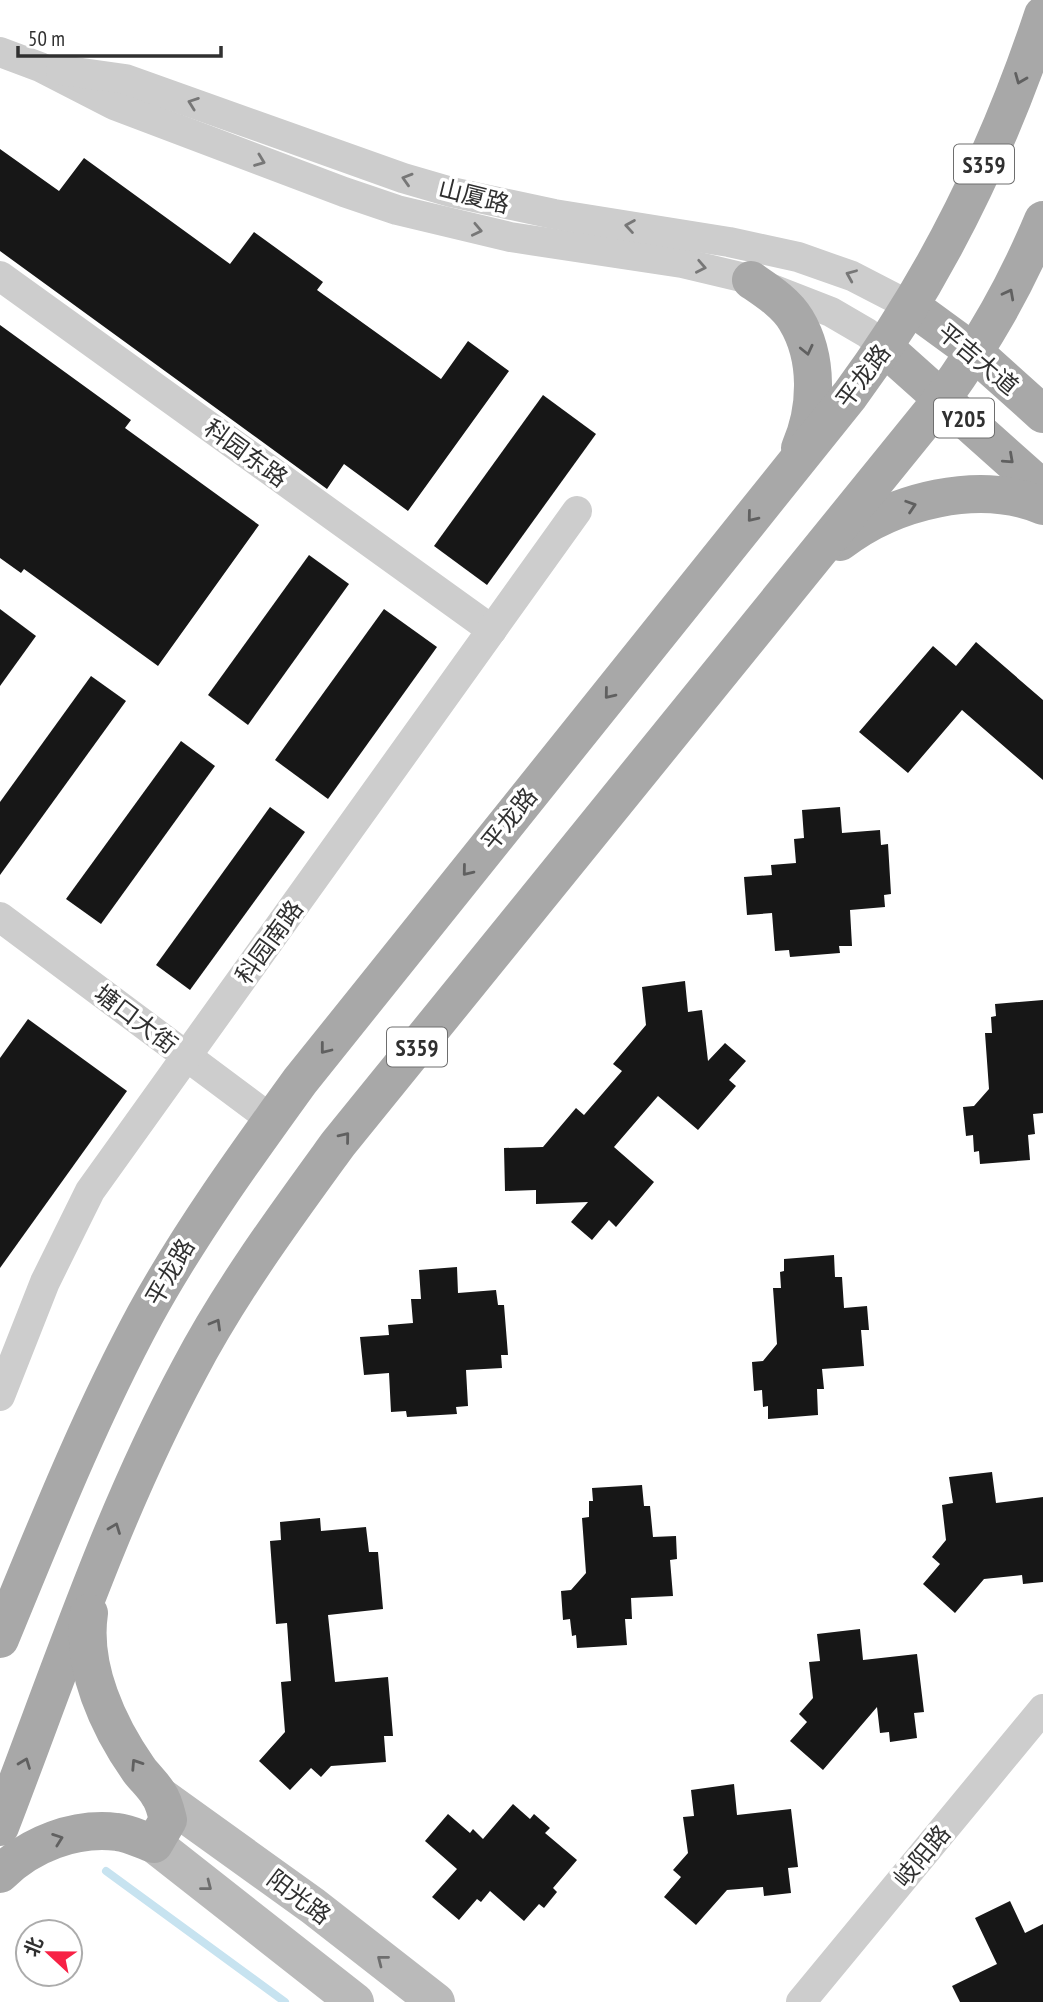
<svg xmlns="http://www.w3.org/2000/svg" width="1043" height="2002" font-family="'PT Sans Narrow','Noto Sans SC',sans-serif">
<rect width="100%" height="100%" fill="#fff"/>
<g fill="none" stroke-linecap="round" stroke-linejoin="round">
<path stroke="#c7e3f0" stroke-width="8" d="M 106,1871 L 285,2002"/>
</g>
<g fill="#171717">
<path d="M 0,149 L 59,191 L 84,158 L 230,264 L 254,232 L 323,282 L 317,290 L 441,379 L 468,341 L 509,371 L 408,511 L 344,464 L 327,489 L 0,251 Z"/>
<path d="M 0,325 L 131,420 L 125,428 L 259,525 L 158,666 L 24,569 L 21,573 L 0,558 Z"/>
<path d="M 543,395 L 596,434 L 487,585 L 434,546 Z"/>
<path d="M 309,555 L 349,584 L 248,725 L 208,695 Z"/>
<path d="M 0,609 L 36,636 L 0,686 Z"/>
<path d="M 384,609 L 437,647 L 328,799 L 275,760 Z"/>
<path d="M 976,642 L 1043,700 L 1043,780 L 962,710 L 908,773 L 859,732 L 933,646 L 956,666 Z"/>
<path d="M 91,676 L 126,701 L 0,875 L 0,802 Z"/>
<path d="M 181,741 L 215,766 L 101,924 L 66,899 Z"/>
<path d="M 270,807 L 305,832 L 190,990 L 156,965 Z"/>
<path d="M 840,807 L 842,833 L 880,830 L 881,845 L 888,844 L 891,894 L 884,895 L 885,907 L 850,910 L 852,946 L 839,946 L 840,953 L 790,957 L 789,950 L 775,951 L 772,913 L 747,915 L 744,877 L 772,875 L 771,865 L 796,863 L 794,839 L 804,838 L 802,810 Z"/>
<path d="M 685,981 L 688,1012 L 702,1010 L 708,1061 L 725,1043 L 746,1061 L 729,1080 L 736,1086 L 698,1130 L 658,1096 L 614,1147 L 654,1182 L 616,1227 L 609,1220 L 592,1240 L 571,1222 L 588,1202 L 536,1204 L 536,1190 L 505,1191 L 504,1148 L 543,1147 L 576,1108 L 584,1115 L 622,1071 L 613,1064 L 646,1025 L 642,987 Z"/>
<path d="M 1043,1000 L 1043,1113 L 1033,1114 L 1035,1134 L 1028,1135 L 1030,1160 L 980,1164 L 979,1151 L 974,1152 L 973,1135 L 966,1136 L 963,1107 L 974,1106 L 989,1089 L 985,1033 L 992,1033 L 991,1017 L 996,1016 L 995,1004 Z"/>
<path d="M 28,1019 L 127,1091 L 0,1268 L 0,1058 Z"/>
<path d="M 834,1255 L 835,1277 L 842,1277 L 844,1308 L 867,1306 L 869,1330 L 861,1330 L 864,1366 L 822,1369 L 824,1389 L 817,1389 L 818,1415 L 768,1419 L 768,1406 L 763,1407 L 762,1390 L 754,1391 L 752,1362 L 763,1361 L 777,1344 L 773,1288 L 781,1288 L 780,1272 L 784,1271 L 784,1259 Z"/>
<path d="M 457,1267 L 458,1293 L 496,1290 L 498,1305 L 504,1305 L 508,1355 L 501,1355 L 502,1368 L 466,1370 L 468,1406 L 456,1407 L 457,1414 L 407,1417 L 406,1411 L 391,1412 L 389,1373 L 364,1375 L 360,1337 L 389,1335 L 388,1325 L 413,1323 L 411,1299 L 421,1299 L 419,1270 Z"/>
<path d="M 992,1472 L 996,1503 L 1043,1497 L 1043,1582 L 1023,1584 L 1022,1575 L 984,1579 L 955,1613 L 923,1584 L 940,1564 L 932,1557 L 946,1540 L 942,1505 L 953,1503 L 949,1477 Z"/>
<path d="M 642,1485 L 644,1506 L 650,1506 L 653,1537 L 676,1536 L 677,1559 L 670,1560 L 673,1596 L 631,1598 L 632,1619 L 625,1619 L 627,1645 L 577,1648 L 576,1635 L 572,1636 L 570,1619 L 563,1620 L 561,1591 L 571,1590 L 586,1573 L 582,1518 L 589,1517 L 589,1501 L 593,1501 L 592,1488 Z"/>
<path d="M 320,1518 L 321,1531 L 366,1527 L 369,1552 L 378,1552 L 383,1609 L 328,1615 L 335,1682 L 388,1677 L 393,1736 L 384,1736 L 386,1762 L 331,1766 L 321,1777 L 311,1768 L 290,1790 L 259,1761 L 285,1732 L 281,1682 L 291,1681 L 287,1623 L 276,1624 L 270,1541 L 281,1540 L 280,1522 Z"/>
<path d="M 860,1629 L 863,1660 L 917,1654 L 924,1712 L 914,1713 L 917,1738 L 890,1742 L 889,1732 L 880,1733 L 877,1707 L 823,1770 L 790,1741 L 807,1722 L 799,1714 L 813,1698 L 809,1662 L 820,1661 L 817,1634 Z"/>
<path d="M 734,1784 L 737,1815 L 791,1809 L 798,1867 L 788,1868 L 791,1893 L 764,1896 L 763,1887 L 727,1890 L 696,1925 L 664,1897 L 681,1877 L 673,1870 L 688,1853 L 683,1817 L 694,1816 L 691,1790 Z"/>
<path d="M 513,1804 L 530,1819 L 534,1814 L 550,1828 L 545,1833 L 577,1860 L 553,1888 L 557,1892 L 544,1908 L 539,1904 L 524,1921 L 490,1891 L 481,1902 L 477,1899 L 459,1920 L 432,1897 L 457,1869 L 425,1841 L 448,1814 L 470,1833 L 473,1829 L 483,1839 Z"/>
<path d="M 1010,1901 L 1025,1933 L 1043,1924 L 1043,2002 L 960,2002 L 952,1986 L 997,1964 L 975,1918 Z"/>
</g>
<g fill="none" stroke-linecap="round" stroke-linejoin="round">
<g stroke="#cdcdcd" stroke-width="30">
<path d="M 0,52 L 40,67 L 114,105 L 344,192 L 397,210 L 510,237 L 682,263 L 741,277 L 831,312 L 867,333 L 885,348"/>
<path d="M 61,70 L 125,79 L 403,178 L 451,192 L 554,214 L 729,242 L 798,257 L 852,276 L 912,307"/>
<path d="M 0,276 L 492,630"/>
<path d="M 0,917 L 272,1120"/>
<path d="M 0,1396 L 45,1282 L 90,1191 L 577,511"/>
<path d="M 801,2002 L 1043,1709"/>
</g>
<g stroke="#bababa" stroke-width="38">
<path d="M 160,1796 L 313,1906 L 436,2002"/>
<path d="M 154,1844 L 355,2002"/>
</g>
<g stroke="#a8a8a8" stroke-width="38">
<path d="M 751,280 C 767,291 786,303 796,320 C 819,358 817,409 800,448"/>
<path d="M 912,307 L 975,353 L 1043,414"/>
<path d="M 885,348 L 1043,489"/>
<path d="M 840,542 C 893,501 979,479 1043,506"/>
<path d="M 0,1639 C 45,1530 89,1419 145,1315 C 190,1233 245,1157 300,1081 L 850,395 C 935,280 998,151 1043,15"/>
<path d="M 0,1827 C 59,1674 111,1515 189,1370 C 231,1290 285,1217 338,1144 L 942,399 C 985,339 1015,287 1043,220"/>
<path d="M 0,1874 C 30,1844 75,1827 117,1832 C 129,1833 142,1840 154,1844 L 168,1820 C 166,1812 164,1802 159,1795 C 154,1786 145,1778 139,1770 C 108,1726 81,1667 89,1613"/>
</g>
</g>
<defs><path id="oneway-chevron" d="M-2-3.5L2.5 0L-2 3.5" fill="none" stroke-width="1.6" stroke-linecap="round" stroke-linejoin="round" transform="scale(1.75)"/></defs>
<g stroke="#606060">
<use href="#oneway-chevron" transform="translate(1020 79) rotate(112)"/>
<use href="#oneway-chevron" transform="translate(1009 294) rotate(-62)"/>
<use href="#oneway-chevron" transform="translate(807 350) rotate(77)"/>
<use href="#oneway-chevron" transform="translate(1009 459) rotate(42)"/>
<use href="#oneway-chevron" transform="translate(911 506) rotate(-18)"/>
<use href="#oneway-chevron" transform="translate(752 517) rotate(129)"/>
<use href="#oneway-chevron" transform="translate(609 694) rotate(129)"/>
<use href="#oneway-chevron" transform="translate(467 871) rotate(129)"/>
<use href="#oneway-chevron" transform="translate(325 1049) rotate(128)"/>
<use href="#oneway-chevron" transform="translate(345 1137) rotate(-51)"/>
<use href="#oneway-chevron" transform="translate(216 1324) rotate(-60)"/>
<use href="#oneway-chevron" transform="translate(115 1528) rotate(-69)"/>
<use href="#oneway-chevron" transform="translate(25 1763) rotate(-69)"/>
<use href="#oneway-chevron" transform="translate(136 1764) rotate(-123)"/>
<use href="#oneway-chevron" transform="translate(58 1839) rotate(-20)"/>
</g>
<g stroke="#777">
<use href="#oneway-chevron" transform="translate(193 103) rotate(-160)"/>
<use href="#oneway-chevron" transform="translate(260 161) rotate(21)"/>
<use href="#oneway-chevron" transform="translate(407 179) rotate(-163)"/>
<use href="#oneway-chevron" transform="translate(630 226) rotate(-171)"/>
<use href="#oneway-chevron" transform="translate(477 230) rotate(12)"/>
<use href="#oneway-chevron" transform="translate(701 267) rotate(11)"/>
<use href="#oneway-chevron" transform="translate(851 275) rotate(-157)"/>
</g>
<g stroke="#6e6e6e">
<use href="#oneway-chevron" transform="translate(207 1886) rotate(38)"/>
<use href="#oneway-chevron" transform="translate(382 1960) rotate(-142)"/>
</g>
<g text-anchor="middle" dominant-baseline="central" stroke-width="7" stroke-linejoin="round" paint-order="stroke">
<g fill="#fff" stroke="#6e6e6e" stroke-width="2">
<rect x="954" y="144.5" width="60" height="39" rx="5"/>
<rect x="934" y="398.5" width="60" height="39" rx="5"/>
<rect x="387" y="1027.5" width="60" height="39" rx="5"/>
</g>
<g font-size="23" font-weight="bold" fill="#303030">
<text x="984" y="164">S359</text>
<text x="964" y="418">Y205</text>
<text x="417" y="1047">S359</text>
</g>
<g font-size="24" fill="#303030" stroke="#fff">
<text transform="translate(474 196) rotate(14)">山厦路</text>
<text transform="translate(978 359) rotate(40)">平吉大道</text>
<text transform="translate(863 376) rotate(-53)">平龙路</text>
<text transform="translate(246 453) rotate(36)">科园东路</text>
<text transform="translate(509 819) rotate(-51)">平龙路</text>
<text transform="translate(269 942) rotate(-54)">科园南路</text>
<text transform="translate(136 1019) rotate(37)">塘口大街</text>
<text transform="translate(170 1272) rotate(-60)">平龙路</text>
<text transform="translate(922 1856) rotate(-50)">岐阳路</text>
<text transform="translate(299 1897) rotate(37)">阳光路</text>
</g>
</g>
<g transform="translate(49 1953) rotate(292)"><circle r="33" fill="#ffffff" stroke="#acacac" stroke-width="2"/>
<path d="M0-5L12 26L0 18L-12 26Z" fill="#f72245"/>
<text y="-10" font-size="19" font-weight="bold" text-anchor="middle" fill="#303030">北</text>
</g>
<path d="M18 46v10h203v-10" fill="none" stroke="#303030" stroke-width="3.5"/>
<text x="28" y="46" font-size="21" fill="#303030" stroke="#ffffff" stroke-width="5" paint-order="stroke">50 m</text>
</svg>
